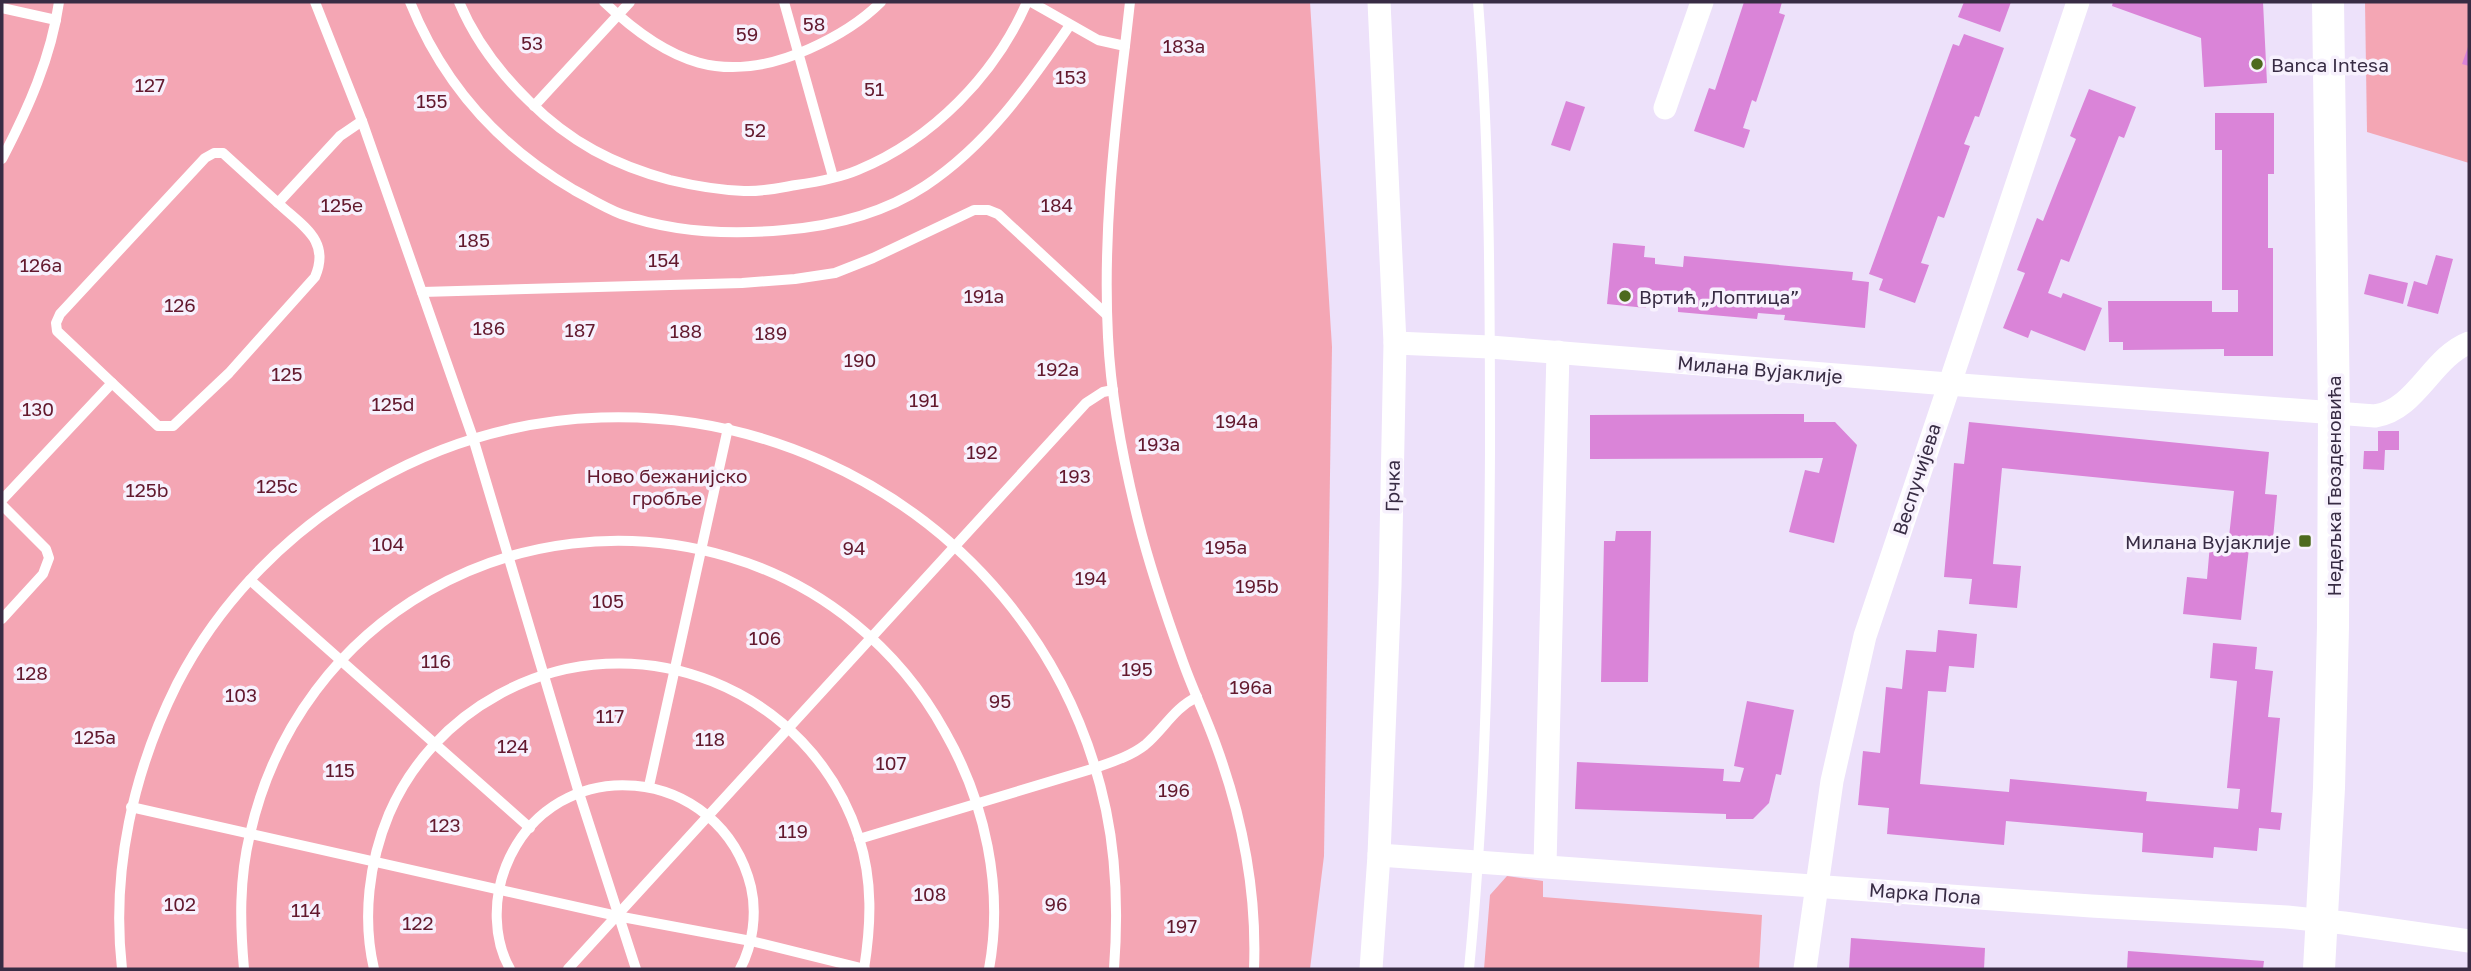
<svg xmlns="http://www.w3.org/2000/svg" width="2471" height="971" font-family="'Golos Text',sans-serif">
<rect width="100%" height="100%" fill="#ede1fa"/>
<g fill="#f4a6b4">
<path d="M 2,2 L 1310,2 L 1332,347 L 1324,856 L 1310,969 L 2,969 Z"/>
<path d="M 2365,2 L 2469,2 L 2469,163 L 2367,132 Z"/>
<path d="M 1507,876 L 1543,881 L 1543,897 L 1762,915 L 1759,969 L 1484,969 L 1490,895 Z"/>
</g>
<g fill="#da84d8">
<path d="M 1744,2 L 1782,2 L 1779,13 L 1785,15 L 1756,102 L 1752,100 L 1743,128 L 1750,130 L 1744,148 L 1694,131 L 1709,88 L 1715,90 Z"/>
<path d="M 1964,2 L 2011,2 L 2000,32 L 1958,17 Z"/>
<path d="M 2113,2 L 2263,2 L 2267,83 L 2204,87 L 2201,38 L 2112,6 Z"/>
<path d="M 1964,34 L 2004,48 L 1979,117 L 1975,116 L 1964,144 L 1970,146 L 1944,218 L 1938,216 L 1921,263 L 1929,265 L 1915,303 L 1879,290 L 1883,279 L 1869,274 L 1953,44 L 1959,46 Z"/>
<path d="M 2469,44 L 2469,66 L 2462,64 Z"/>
<path d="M 2089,89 L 2136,107 L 2124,138 L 2119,136 L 2069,262 L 2061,259 L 2048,293 L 2061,298 L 2063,293 L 2102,308 L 2085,351 L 2031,330 L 2028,338 L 2003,328 L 2025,273 L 2017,270 L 2037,218 L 2043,221 L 2058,183 L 2076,139 L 2070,136 Z"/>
<path d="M 1566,101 L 1585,107 L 1570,151 L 1551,145 Z"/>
<path d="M 2215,113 L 2274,113 L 2274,174 L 2268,174 L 2268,248 L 2273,248 L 2273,356 L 2224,356 L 2224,349 L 2123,350 L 2123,342 L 2109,342 L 2108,301 L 2212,301 L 2212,312 L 2238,312 L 2238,290 L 2222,290 L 2222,150 L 2215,150 Z"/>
<path d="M 1613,243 L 1645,246 L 1644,257 L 1655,258 L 1655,264 L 1683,267 L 1684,256 L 1853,272 L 1852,280 L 1869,282 L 1865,328 L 1784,320 L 1785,315 L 1758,313 L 1757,319 L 1678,312 L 1678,306 L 1647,303 L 1646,308 L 1607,304 Z"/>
<path d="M 2436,255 L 2453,259 L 2438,314 L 2407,306 L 2414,281 L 2427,285 Z"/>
<path d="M 2369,274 L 2408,283 L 2403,304 L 2364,294 Z"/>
<path d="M 1804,414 L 1804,422 L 1835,422 L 1857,445 L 1834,543 L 1789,532 L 1805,470 L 1819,473 L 1823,458 L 1590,459 L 1590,415 Z"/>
<path d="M 1969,422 L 2269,452 L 2265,494 L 2277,495 L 2272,550 L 2249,548 L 2241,620 L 2183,614 L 2187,577 L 2207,579 L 2210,544 L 2228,546 L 2234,491 L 2002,468 L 1993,564 L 2021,566 L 2017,608 L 1969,604 L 1972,579 L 1944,577 L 1954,463 L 1964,464 Z"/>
<path d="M 2378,431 L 2399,431 L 2399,450 L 2385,450 L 2384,470 L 2363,469 L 2364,451 L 2378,451 Z"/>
<path d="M 1616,531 L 1651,531 L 1648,682 L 1601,682 L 1604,541 L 1615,541 Z"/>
<path d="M 1938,630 L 1977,634 L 1974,668 L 1949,666 L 1946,692 L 1928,691 L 1920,784 L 2009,792 L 2010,779 L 2147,792 L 2146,801 L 2238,809 L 2240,789 L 2227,788 L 2237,681 L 2210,678 L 2213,643 L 2257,647 L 2255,669 L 2273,671 L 2268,717 L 2280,718 L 2271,812 L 2282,813 L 2280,830 L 2259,828 L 2257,851 L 2214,847 L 2213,858 L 2142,852 L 2143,833 L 2006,821 L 2004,845 L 1887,834 L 1889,808 L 1858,805 L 1863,751 L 1880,753 L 1886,687 L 1902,689 L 1906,650 L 1936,652 Z"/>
<path d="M 1747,701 L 1794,710 L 1781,775 L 1776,774 L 1769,803 L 1753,819 L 1726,819 L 1726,814 L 1575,809 L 1577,762 L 1724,769 L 1723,781 L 1740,782 L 1744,768 L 1734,766 Z"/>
<path d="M 1851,938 L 1985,948 L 1984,969 L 1849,969 Z"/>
<path d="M 2128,951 L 2264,961 L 2263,969 L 2127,969 Z"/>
</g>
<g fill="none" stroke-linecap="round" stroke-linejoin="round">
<g stroke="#fff" stroke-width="10">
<path d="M 315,2 L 362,121 L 473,438 L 579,793 L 636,969"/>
<path d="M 410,2 C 443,84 497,145 574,190 C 589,198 605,208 621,214 C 674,233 729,235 784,230 C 832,226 884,213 925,186 C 987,145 1028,86 1070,25"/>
<path d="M 459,2 C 475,40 499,72 529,101 C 570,142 614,165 670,180 C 695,186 719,190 744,191 C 762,192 779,188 796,185 C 817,182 839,178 858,170 C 933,139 995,75 1027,2"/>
<path d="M 604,2 C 668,63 724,87 809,49 C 836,37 860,23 881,2"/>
<path d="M 784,2 L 833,177"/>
<path d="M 1031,2 L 1098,40 L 1125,46 L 1130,2"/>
<path d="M 2,8 L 56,20"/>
<path d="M 1125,46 C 1113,143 1103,240 1108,337 C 1111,399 1123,460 1138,520 C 1150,568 1166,615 1183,662 C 1193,690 1206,717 1216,745 C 1242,816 1257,894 1254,969"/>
<path d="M 534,106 L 630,2"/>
<path d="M 2,159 C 28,109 51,58 59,2"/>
<path d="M 422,292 L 742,283 L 795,279 L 835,273 L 873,258 L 974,210 L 988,210 L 998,214 L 1107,315"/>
<path d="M 112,383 L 158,426 L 173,426 L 229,373 L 315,277 C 331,240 302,226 278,203"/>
<path d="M 2,500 L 112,383 L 57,331 L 56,323 L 60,314 L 205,158 L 214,153 L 223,153 L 278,203 L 340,136 L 362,121"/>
<path d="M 2,505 L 46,549 L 49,558 L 43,574 L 2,619"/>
<path d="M 250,580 L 530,828"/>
<path d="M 649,786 L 728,428"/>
<path d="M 131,807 L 617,916 L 751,941 L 865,969"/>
<path d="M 859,839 L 1095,768 C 1112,762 1131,756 1145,745 C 1164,729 1174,708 1197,697"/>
<path d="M 122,969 C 111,871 133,772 177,684 C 220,600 291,528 374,482 C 664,317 1037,482 1106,810 C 1117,863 1118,916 1114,969"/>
<path d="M 244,969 C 240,924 239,879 250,834 C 299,617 518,495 729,557 C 821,584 899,648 945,732 C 985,802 1004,888 989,969"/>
<path d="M 374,969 C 362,918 369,862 389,814 C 411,763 450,721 498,695 C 636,618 811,688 859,838 C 873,881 871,925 864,969"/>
<path d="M 510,969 C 493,939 493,898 506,866 C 554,747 721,764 751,887 C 757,913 753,945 740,969"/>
<path d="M 568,969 L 1086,403 L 1103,392 L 1113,390"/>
<path d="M 1469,969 C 1486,797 1489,624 1490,451 C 1490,301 1490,151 1478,2"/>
</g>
<g stroke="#fff" stroke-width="23">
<path d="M 1665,108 L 1702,2"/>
<path d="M 1395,343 L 1490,347 L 1948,384 L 2375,416 C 2416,410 2432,357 2469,343"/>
<path d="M 1379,855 L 2091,906 L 2287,917 L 2344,923 L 2469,941"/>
<path d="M 1545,865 L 1558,352"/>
<path d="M 1371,969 L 1379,855 L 1390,586 L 1395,343 L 1379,2"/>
<path d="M 1805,969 L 1832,781 L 1865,636 L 2078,2"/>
</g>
<path stroke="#fff" stroke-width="32" d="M 2319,969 L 2329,788 L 2333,627 L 2334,412 L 2328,2"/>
</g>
<g fill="#4d6a1e" stroke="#f7f1fd" stroke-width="2.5">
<circle cx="2257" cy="64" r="7"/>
<circle cx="1625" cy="296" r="7"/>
<rect x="2298" y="534" width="14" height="14" rx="3.5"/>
</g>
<g text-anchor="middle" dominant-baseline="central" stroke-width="7" stroke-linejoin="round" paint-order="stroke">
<g font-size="19" fill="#63192e" stroke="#f7f1fd">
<text x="814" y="23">58</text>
<text x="747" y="33">59</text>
<text x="532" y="42">53</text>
<text x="1184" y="45">183a</text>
<text x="1071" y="76">153</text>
<text x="150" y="84">127</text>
<text x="874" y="88">51</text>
<text x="432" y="100">155</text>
<text x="755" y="129">52</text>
<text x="342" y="204">125e</text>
<text x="1057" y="204">184</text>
<text x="474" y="239">185</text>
<text x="664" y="259">154</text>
<text x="41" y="264">126a</text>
<text x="984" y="295">191a</text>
<text x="180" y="304">126</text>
<text x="489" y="327">186</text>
<text x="580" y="329">187</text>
<text x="686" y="330">188</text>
<text x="771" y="332">189</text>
<text x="860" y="359">190</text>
<text x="1058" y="368">192а</text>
<text x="287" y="373">125</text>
<text x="924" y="399">191</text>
<text x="393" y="403">125d</text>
<text x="38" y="408">130</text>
<text x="1237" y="420">194a</text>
<text x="1159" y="443">193a</text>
<text x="982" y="451">192</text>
<text x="667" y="475">Ново бежанијско<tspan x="667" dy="22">гробље</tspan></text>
<text x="1075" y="475">193</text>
<text x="277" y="485">125c</text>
<text x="147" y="489">125b</text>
<text x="388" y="543">104</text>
<text x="1226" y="546">195a</text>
<text x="854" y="547">94</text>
<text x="1091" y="577">194</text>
<text x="1257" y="585">195b</text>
<text x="608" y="600">105</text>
<text x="765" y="637">106</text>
<text x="436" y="660">116</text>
<text x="1137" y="668">195</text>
<text x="32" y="672">128</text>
<text x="1251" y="686">196a</text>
<text x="241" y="694">103</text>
<text x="1000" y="700">95</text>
<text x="610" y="715">117</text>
<text x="95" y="736">125a</text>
<text x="710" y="738">118</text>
<text x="513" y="745">124</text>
<text x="891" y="762">107</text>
<text x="340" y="769">115</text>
<text x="1174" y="789">196</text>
<text x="445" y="824">123</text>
<text x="793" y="830">119</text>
<text x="930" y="893">108</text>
<text x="180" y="903">102</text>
<text x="1056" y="903">96</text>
<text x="306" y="909">114</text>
<text x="418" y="922">122</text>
<text x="1182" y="925">197</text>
</g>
<g font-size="19" fill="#382c44" stroke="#f7f1fd" text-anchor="start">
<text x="2271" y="64">Banca Intesa</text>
<text x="1639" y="296">Вртић „Лоптица”</text>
<text x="2291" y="541" text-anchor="end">Милана Вујаклије</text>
</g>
<g font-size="19" fill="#382c44" stroke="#f7f1fd">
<text transform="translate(1760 369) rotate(5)">Милана Вујаклије</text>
<text transform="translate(1916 479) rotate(-72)">Веспучијева</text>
<text transform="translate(1392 486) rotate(-89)">Грчка</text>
<text transform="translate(2333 486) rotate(-90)">Недељка Гвозденовића</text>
<text transform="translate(1925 893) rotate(4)">Марка Пола</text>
</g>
</g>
<rect width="2471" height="971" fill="none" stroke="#382c44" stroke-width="7"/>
</svg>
